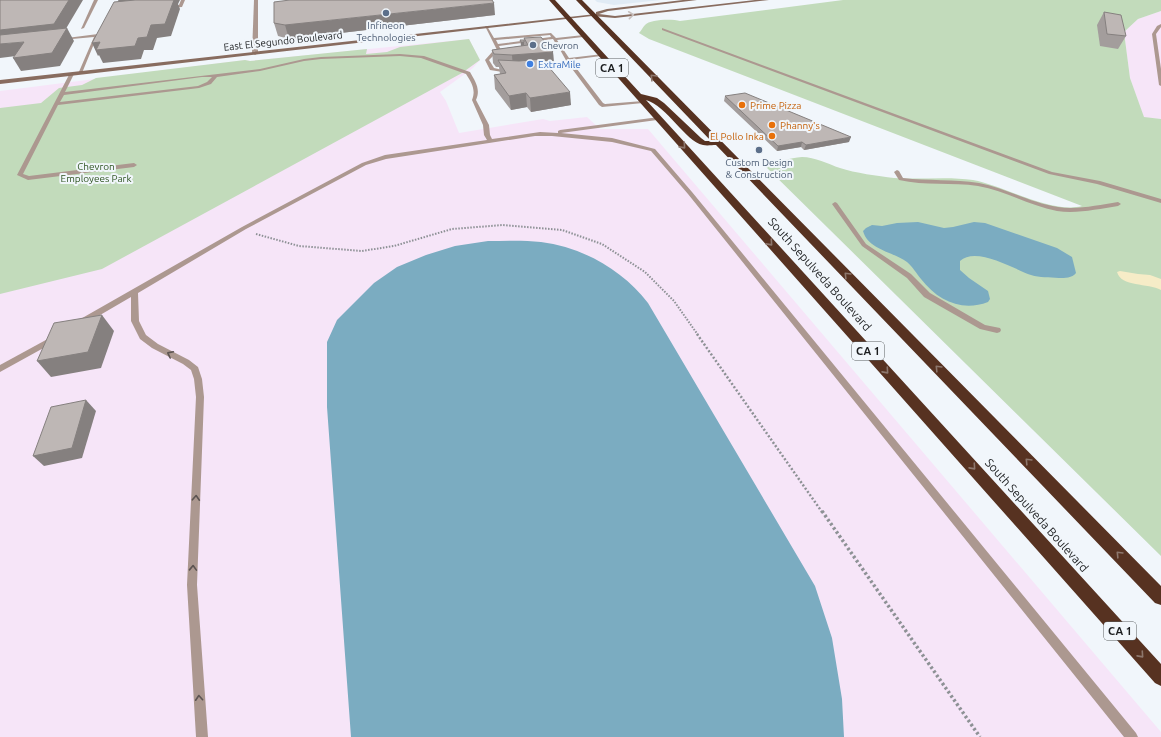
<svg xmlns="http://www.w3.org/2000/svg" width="1161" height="737" font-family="Ubuntu,sans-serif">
<rect width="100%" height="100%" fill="#f1f6fb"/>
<path fill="#e0ebf5" d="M 595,0 L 661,0 L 614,5 L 597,2 Z"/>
<g fill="#f6e5f8">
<path d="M 1161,11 L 1161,119 L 1144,118 L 1130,78 L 1124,32 L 1138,19 Z"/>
<path d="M 469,39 L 480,60 L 473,68 L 440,92 L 446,101 L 459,133 L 543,119 L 550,121 L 587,117 L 600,129 L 648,129 L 1161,732 L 1161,737 L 0,737 L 0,91 L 245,60 L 250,61 Z"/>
</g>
<g fill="#c2dbbb">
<path d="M 843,0 L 1161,0 L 1161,11 L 1138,19 L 1124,32 L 1130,78 L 1144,117 L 1161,119 L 1161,556 L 763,164 C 776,162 790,158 802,157 C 815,157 828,164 840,168 C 855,173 878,176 894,178 C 921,180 947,176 973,180 C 1005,186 1051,214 1082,206 L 649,39 L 639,33 C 641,31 643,27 645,25 C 650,19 673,19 680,21 Z"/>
<path d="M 469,39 L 480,60 L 462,73 L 102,269 L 0,294 L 0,108 L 41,103 L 59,88 L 82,85 L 96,78 L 245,60 L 250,61 L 367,49 L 366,54 L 387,52 L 400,47 Z"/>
</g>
<path fill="#f6ecc7" d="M 1120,271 L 1138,274 L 1150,275 L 1161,279 L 1161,290 C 1148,283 1121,287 1117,272 Z"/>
<g fill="#7bacc1">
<path d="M 918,222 L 944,228 L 953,227 L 974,222 L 985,223 L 1057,248 L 1072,257 L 1076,273 C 1072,278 1065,278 1059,278 C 1049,277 1040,278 1031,275 C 1014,269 976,246 960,261 L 960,270 L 969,278 L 988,291 L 990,299 L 988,302 C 962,312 938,301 921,279 C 916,273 913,267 907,262 C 894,252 868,250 863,231 L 866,228 L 872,225 L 882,226 L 897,223 Z"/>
<path d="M 488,241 C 505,241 523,240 541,242 C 582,247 623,270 648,303 L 815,586 L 832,638 L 842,699 L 844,737 L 351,737 L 327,407 L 327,342 L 337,320 L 374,283 L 397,267 L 426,255 L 455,246 Z"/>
</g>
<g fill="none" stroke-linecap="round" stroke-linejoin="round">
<path stroke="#8d9195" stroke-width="2" stroke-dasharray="1.5 1.5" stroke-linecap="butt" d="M 256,234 L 299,246 L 362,251 L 394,246 L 452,229 L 503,225 L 562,230 L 602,244 L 645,272 L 674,301 L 698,335"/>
<path stroke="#8d9195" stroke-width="2.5" stroke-dasharray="2 2" stroke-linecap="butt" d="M 697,334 L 822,512"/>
<path stroke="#8d9195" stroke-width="3.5" stroke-dasharray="2.5 2.5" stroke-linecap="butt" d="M 822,511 L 980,737"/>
<g fill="#ac9890" fill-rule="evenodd">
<path d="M 94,0 L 98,0 L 84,28 L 81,29 Z"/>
<path d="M 181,0 L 185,0 L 182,7 L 168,8 L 166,7 L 179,5 Z"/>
<path d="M 1161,24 L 1161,27 L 1156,34 L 1161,69 L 1161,86 L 1159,85 L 1152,34 L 1157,26 Z"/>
<path d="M 485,26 L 487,26 L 494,38 L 551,33 L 556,38 L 584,35 L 583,37 L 557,40 L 569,58 L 603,54 L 603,55 L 601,56 L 570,60 L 603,103 L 605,104 L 643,101 L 645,102 L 643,103 L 602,107 L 599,105 L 570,66 L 537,70 L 537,68 L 539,68 L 568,64 L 558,46 L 540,49 L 538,48 L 556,44 L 553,39 L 499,46 L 501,50 L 510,51 L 496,53 L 489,60 L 494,68 L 511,72 L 509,73 L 490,70 L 485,60 L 493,51 L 497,50 ZM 550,35 L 551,37 L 498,44 L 496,40 Z"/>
<path d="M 662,28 L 1052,172 L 1100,181 L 1161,199 L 1161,203 L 1097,184 L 1049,174 L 662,30 Z"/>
<path d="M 98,34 L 82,73 L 78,74 L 94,37 L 61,40 L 59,39 Z"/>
<path d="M 400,54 L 424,56 L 470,72 C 475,81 481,89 476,100 L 489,125 L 490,135 L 492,139 L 540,132 L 558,133 L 558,131 L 560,130 L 659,117 L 660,118 L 657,120 L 561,133 L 612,138 L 655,149 L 692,192 L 1136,733 L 1138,737 L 1124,737 L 688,194 L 651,151 L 612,142 L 552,136 L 535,136 L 386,159 L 366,165 L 246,229 L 138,293 L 139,321 L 146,335 L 158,344 L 189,360 L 198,367 L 202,379 L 204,397 L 197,585 L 208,737 L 196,737 L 187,585 L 196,397 L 194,379 L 191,370 L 183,364 L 152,348 L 140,339 L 131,321 L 131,297 L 83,325 L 80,326 L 76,323 L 77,321 L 242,227 L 362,163 L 385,155 L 487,140 L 484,135 L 483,125 L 472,100 C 476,90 472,83 466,74 L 421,58 L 400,56 L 321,59 L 304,61 L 260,71 L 217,77 L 211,84 L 199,88 L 58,105 L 23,174 L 29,176 L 134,163 L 137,165 L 134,167 L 28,180 L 17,175 L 70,73 L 74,74 L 65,92 L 260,69 L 304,59 L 321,57 ZM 202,77 L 212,77 L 207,82 L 198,86 L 60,102 L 64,95 Z"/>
<path d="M 897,170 L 899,171 L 903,178 C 928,181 954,179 979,183 C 1006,188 1030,203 1058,207 C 1078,210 1098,205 1118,202 L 1121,204 L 1118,206 C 1098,209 1077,214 1057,211 C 1030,206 1006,191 978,186 C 952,182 925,186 899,180 L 894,172 Z"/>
<path d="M 835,202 L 837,203 L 866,244 L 911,274 L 930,293 L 985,325 L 1000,328 L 1001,330 L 1000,332 L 997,333 L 980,329 L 924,297 L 907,278 L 862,246 L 832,204 Z"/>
<path d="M 55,335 L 59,338 L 58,340 L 0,372 L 0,365 Z"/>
</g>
<path fill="#ac9890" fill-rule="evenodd" d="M 254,0 L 258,0 L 258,53 L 255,55 L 252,53 Z"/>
<path fill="#886c5f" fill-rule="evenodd" d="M 683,0 L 697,0 L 608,11 L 599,14 L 615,16 L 755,0 L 769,0 L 615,18 L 592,16 L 0,84 L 0,80 L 596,14 L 596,12 L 607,9 Z"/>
<path fill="#573221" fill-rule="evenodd" d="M 549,0 L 555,0 L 641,94 L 657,98 L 664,103 L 701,138 L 705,141 L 711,141 L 576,0 L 582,0 L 1161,586 L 1161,605 L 1155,603 L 716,145 C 712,145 707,146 703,145 C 685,141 667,106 646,100 L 1161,664 L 1161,686 L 1155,683 Z"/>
</g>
<g fill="#a39d9c">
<path d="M 1104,12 L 1126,36 L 1118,49 L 1100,46 L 1097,25 Z"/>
<path d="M 495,15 L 289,39 L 278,36 L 274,23 Z"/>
<path d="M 524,38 L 553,52 L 554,65 L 547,65 L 571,105 L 531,112 L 527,107 L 511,110 L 495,89 L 494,75 L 500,74 L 499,67 L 496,67 L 493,63 L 492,50 L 521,46 L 520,40 L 524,40 Z"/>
<path d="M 725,96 L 849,142 L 804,150 L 801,147 L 777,151 L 724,101 Z"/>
</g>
<g fill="#85807f">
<path d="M 69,0 L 83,0 L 61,37 L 0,44 L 0,30 Z"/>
<path d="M 118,0 L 180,0 L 178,4 L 180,9 L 171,36 L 157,38 L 153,50 L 144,50 L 141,59 L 103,63 L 99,55 L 98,56 L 92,43 L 122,9 Z"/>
<path d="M 494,3 L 495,15 L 289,39 L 285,25 Z"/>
<path d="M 67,28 L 74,41 L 60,66 L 21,71 L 13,58 Z"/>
<path d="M 24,42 L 32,54 L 0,58 L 0,44 Z"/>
<rect x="521" y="42" width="3" height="4"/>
<path d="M 553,52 L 554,65 L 513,69 L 512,55 Z"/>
<path d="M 570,92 L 571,105 L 531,112 L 530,98 Z"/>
<path d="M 526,93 L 527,107 L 511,110 L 509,96 Z"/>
<path d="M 851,137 L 849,142 L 804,150 L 806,145 Z"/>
<path d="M 802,142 L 801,147 L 777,151 L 778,146 Z"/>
<path d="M 102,315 L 114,331 L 101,368 L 51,377 L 37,361 Z"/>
<path d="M 86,400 L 96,411 L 82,458 L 44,466 L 33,456 Z"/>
</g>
<g fill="#beb7b5" stroke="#85807f">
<path d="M 0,0 L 69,0 L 54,24 L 0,30 Z"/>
<path d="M 135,0 L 174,0 L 165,24 L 151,25 L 147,37 L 138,38 L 135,46 L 96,50 L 100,42 L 92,43 L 114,2 Z"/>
<path d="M 290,0 L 492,0 L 494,3 L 285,25 L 274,23 L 274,2 Z"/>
<path d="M 1104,12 L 1121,15 L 1126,36 L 1107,34 Z"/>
<path d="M 67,28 L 52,53 L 13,58 L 24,42 L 0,44 L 0,35 Z"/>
<path d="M 541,37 L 553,52 L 512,55 L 494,54 L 492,50 L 528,45 L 524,38 Z"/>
<path d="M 520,40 L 524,40 L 524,42 L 521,42 Z"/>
<path d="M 542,59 L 570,92 L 530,98 L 526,93 L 509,96 L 494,75 L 506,73 L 498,60 L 519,61 Z"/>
<path d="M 745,93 L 851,137 L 806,145 L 802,142 L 778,146 L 725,96 Z"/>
<path d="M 102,315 L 88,352 L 37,361 L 54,323 Z"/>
<path d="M 86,400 L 72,448 L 33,456 L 51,407 Z"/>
</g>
<defs><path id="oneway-chevron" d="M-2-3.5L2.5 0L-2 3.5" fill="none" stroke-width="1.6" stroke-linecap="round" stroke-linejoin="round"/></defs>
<use stroke="#c7bfbd" href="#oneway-chevron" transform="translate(631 15) rotate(-6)"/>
<g stroke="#8d776d">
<use href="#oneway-chevron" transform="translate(653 77) rotate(-135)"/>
<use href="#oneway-chevron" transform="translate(683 146) rotate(48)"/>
<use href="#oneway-chevron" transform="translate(770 243) rotate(48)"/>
<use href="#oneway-chevron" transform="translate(847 275) rotate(-134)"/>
<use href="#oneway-chevron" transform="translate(938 368) rotate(-134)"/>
<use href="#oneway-chevron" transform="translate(886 371) rotate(48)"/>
<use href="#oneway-chevron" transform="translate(1028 461) rotate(-134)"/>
<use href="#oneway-chevron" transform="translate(973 467) rotate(48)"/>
<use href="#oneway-chevron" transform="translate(1119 554) rotate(-134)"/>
<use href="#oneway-chevron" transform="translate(1141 655) rotate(48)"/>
</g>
<g stroke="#5c5452">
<use href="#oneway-chevron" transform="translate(170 354) rotate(-153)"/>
<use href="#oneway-chevron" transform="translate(196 498) rotate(-87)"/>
<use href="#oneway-chevron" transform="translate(193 568) rotate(-88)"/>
<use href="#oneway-chevron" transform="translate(199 698) rotate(-94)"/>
</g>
<g fill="#5c6f8a" stroke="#f1f6fb" stroke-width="1.5">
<circle cx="386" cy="13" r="4"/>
<circle cx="533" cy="45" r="4"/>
<circle cx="759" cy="150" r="4"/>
</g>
<circle fill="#3f7fe0" stroke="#f1f6fb" stroke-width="1.5" cx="530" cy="64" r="4"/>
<g fill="#e8710a" stroke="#f1f6fb" stroke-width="1.5">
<circle cx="742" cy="105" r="4"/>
<circle cx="772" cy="125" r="4"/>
<circle cx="772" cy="136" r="4"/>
</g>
<g text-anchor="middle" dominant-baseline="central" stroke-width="4" stroke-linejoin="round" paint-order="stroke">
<g font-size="10" fill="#4e5e75" stroke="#f1f6fb">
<text x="386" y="25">Infineon<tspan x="386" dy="12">Technologies</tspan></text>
<text x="541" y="45" text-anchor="start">Chevron</text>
<text x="759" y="162">Custom Design<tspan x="759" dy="12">&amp; Construction</tspan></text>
</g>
<g font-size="10" fill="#1b1d1f" stroke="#f1f6fb">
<text transform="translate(283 41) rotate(-6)">East El Segundo Boulevard</text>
</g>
<g font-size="10" fill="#366cbe" stroke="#f1f6fb" text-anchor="start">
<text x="538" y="64">ExtraMile</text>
</g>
<g font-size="10" fill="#c56008" stroke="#f1f6fb" text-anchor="start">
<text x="750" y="105">Prime Pizza</text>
<text x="780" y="125">Phanny's</text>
<text x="764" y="136" text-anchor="end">El Pollo Inka</text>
</g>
<g font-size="10" fill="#2d5320" stroke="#f1f6fb">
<text x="96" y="166">Chevron<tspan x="96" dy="12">Employees Park</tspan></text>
</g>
<g fill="#f1f6fb" stroke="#5b5e61" stroke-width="1">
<rect x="596" y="59" width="32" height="18" rx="3"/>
<rect x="852" y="342" width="32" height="18" rx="3"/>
<rect x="1104" y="622" width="32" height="18" rx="3"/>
</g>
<g font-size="11" font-weight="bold" fill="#1b1d1f">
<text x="612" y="68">CA 1</text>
<text x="868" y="351">CA 1</text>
<text x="1120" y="631">CA 1</text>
</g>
<g font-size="12" fill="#1b1d1f" stroke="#f1f6fb">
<text transform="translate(820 274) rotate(48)">South Sepulveda Boulevard</text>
<text transform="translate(1037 515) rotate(48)">South Sepulveda Boulevard</text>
</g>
</g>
</svg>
